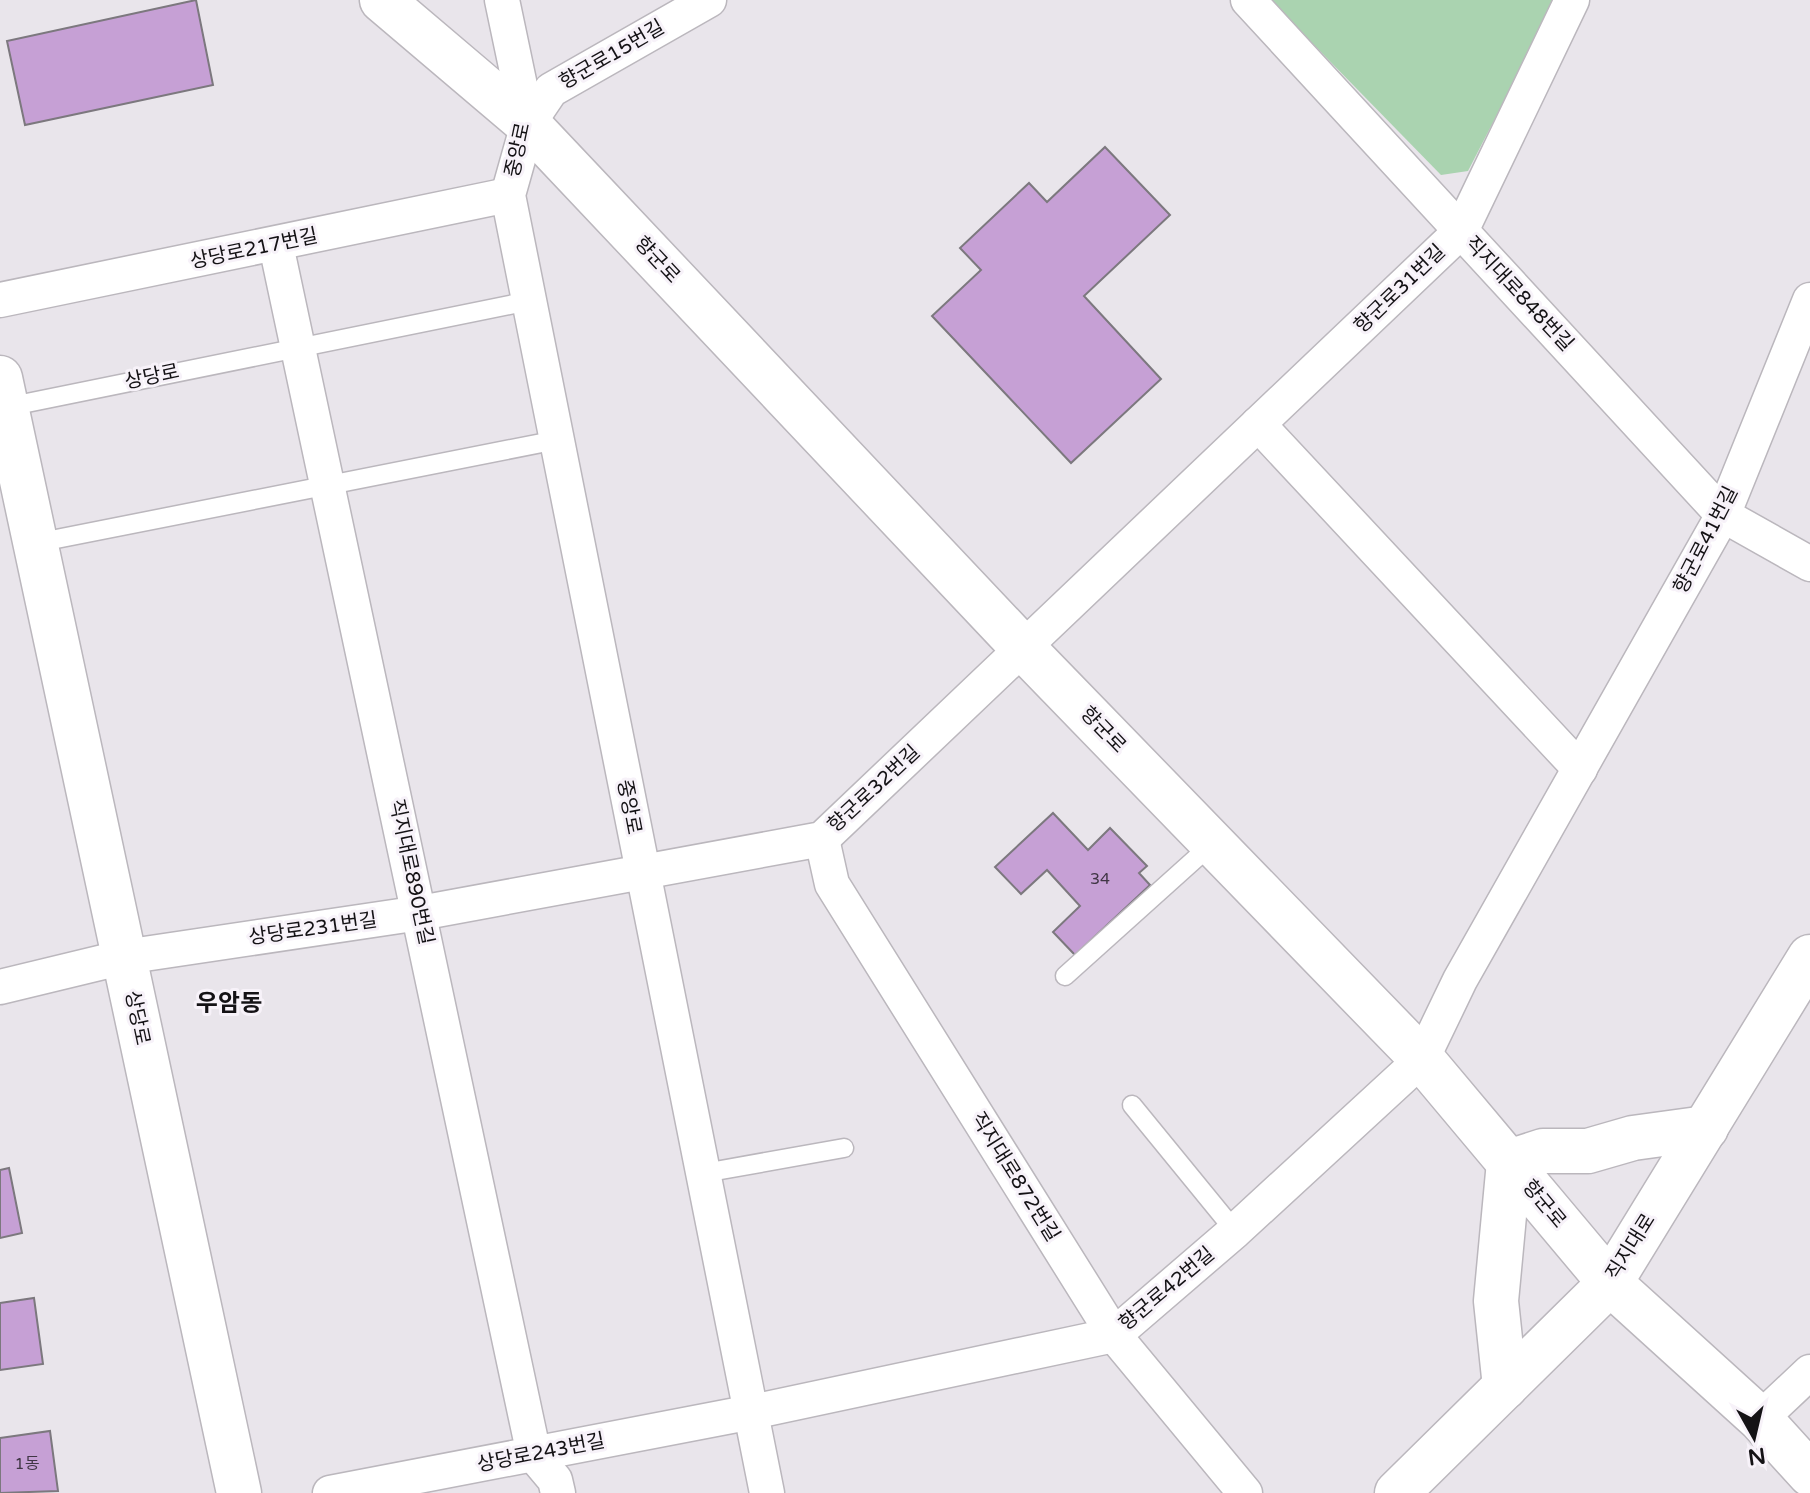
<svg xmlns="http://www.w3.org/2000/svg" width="1810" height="1493" font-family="'Varela Round','Noto Sans KR',sans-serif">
<rect width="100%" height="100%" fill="#e9e5eb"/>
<path fill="#aad3b0" d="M 1270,0 L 1556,0 L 1468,171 L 1441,175 Z"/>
<g fill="#c6a0d5" stroke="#7c787e" stroke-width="2">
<path d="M 196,0 L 213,85 L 25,125 L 7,41 Z"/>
<path d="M 1105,147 L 1170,215 L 1084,296 L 1161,379 L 1071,463 L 932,316 L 981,270 L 960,248 L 1029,183 L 1047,202 Z"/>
<path d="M 1053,813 L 1088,850 L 1110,828 L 1147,866 L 1139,873 L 1150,885 L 1075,955 L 1053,932 L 1080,906 L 1047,870 L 1021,894 L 995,867 Z"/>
<path d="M 9,1168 L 22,1233 L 0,1238 L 0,1170 Z"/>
<path d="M 34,1298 L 43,1364 L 0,1370 L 0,1303 Z"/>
<path d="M 50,1431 L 58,1491 L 0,1493 L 0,1438 Z"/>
</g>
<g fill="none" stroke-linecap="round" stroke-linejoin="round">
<defs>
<g id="service">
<path d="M 7,407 L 529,301"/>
<path d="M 36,543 L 557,440"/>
<path d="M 1065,976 L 1213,843"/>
<path d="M 1132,1105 L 1235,1231"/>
<path d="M 704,1173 L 844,1148"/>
</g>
<g id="minor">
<path d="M 502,0 L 528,124 L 508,195 L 767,1493"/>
<path d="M 1248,0 L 1723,515 L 1810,564"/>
<path d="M 528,124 L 551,90 L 709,0"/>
<path d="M 276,245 L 534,1455 L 555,1480 L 558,1493"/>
<path d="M 0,300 L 508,195"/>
<path d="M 1258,424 L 1580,769"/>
<path d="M 822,839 L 832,884 L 1114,1335 L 1245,1493"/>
<path d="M 0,987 L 124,957 L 420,913 L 822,839 L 1461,231 L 1572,0"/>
<path d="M 1760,1419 L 1810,1372"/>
<path d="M 330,1493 L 752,1412 L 1114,1335 L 1235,1231 L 1422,1059 L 1460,980 L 1723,515 L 1810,300"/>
</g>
<g id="tertiary">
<path d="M 382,0 L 528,124 L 1023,648 L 1422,1059 L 1610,1283 L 1760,1419 L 1810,1474"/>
<path d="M 1509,1162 L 1543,1151 L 1588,1151 L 1633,1138 L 1706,1128"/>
<path d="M 1505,1387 L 1496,1301 L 1509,1162"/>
<path d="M 1397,1493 L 1610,1283 L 1810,957"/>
</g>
<path id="secondary" d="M 0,378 L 239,1493"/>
</defs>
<use href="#service" stroke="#bbb7bd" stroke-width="21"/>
<use href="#minor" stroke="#bbb7bd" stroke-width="37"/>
<use href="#tertiary" stroke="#bbb7bd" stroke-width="47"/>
<use href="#secondary" stroke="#bbb7bd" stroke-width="47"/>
<use href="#service" stroke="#fff" stroke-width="18"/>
<use href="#minor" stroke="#fff" stroke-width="34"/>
<use href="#tertiary" stroke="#fff" stroke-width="44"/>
<use href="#secondary" stroke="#fff" stroke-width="44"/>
</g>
<g text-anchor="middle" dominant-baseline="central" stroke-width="6" stroke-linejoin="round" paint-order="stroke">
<g font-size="16" fill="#403645">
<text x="1100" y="879">34</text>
<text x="27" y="1464">1동</text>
</g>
<g font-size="20" fill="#141215" stroke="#f7f2f9">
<text transform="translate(612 55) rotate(-30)">향군로15번길</text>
<text transform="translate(518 150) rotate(-78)">중앙로</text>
<text transform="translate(254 249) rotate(-12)">상당로217번길</text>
<text transform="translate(657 260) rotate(47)">향군로</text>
<text transform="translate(1400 289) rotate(-44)">향군로31번길</text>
<text transform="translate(1519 294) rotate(47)">직지대로848번길</text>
<text transform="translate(152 377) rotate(-12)">상당로</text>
<text transform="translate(1706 540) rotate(-63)">향군로41번길</text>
<text transform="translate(1103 730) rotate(46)">향군로</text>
<text transform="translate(874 789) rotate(-43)">향군로32번길</text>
<text transform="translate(629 807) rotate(79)">중앙로</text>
<text transform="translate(411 872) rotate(78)">직지대로890번길</text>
<text transform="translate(313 929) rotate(-8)">상당로231번길</text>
<text transform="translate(137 1018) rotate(78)">상당로</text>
<text transform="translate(1015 1177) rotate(58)">직지대로872번길</text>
<text transform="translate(1544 1204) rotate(50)">향군로</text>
<text transform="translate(1631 1247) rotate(-58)">직지대로</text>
<text transform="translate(1167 1289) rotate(-40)">향군로42번길</text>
<text transform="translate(541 1453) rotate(-11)">상당로243번길</text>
</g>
<g font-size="24" font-weight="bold" fill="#141215" stroke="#f7f2f9">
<text x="229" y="1003">우암동</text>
</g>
</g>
<g transform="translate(1754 1437) rotate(172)" stroke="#f7f2f9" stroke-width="6" paint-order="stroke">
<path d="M0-6L14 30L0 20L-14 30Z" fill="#141215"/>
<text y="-12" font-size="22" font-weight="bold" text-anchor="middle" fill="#141215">N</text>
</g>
</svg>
